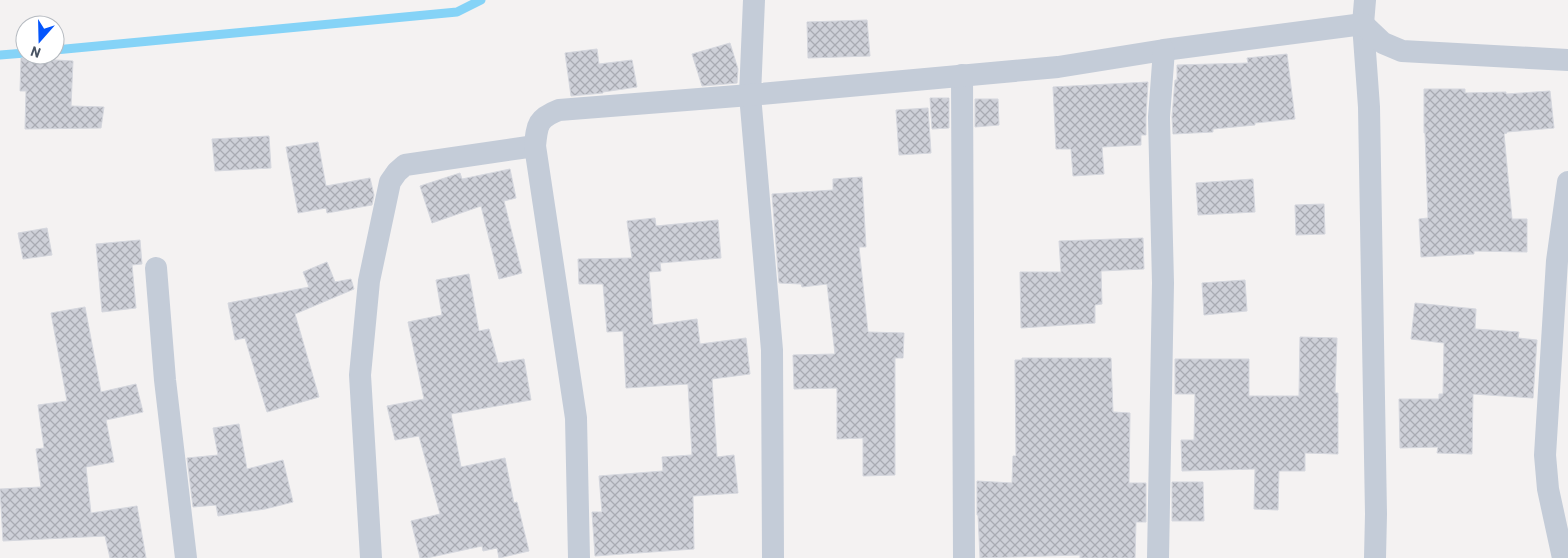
<svg xmlns="http://www.w3.org/2000/svg" width="1568" height="558" font-family="Barlow,sans-serif">
<defs>
<pattern id="building-cross-hatch" width="8" height="8" patternUnits="userSpaceOnUse" patternTransform="scale(1.25)"><rect width="8" height="8" fill="#ced0d8"/><path d="M0 0l8 8M0 8l8-8" fill="none" stroke="#a9abb3"/></pattern>
</defs>
<rect width="100%" height="100%" fill="#f4f2f2"/>
<g fill="none" stroke-linecap="round" stroke-linejoin="round">
<g stroke="#85d3f7" stroke-width="9">
<path d="M 55,50 L 457,12 L 481,0"/>
<path d="M 0,55 L 25,53"/>
</g>
</g>
<g fill="url(#building-cross-hatch)" stroke="#d5d7de">
<path d="M 867,20 L 870,56 L 808,58 L 807,22 Z"/>
<path d="M 730,43 L 738,69 L 737,83 L 702,86 L 692,54 Z"/>
<path d="M 597,49 L 599,64 L 632,60 L 637,87 L 603,92 L 603,93 L 571,96 L 565,53 Z"/>
<path d="M 1287,54 L 1295,119 L 1255,123 L 1255,125 L 1213,129 L 1213,132 L 1173,134 L 1172,117 L 1175,80 L 1177,80 L 1177,65 L 1248,63 L 1247,58 Z"/>
<path d="M 21,58 L 73,61 L 71,106 L 104,107 L 101,128 L 25,129 L 26,91 L 20,91 Z"/>
<path d="M 1148,82 L 1146,116 L 1146,135 L 1141,135 L 1141,145 L 1102,147 L 1104,174 L 1073,176 L 1071,149 L 1056,149 L 1053,87 Z"/>
<path d="M 1424,89 L 1465,89 L 1465,93 L 1506,92 L 1506,94 L 1550,91 L 1554,128 L 1507,132 L 1507,133 L 1504,134 L 1512,219 L 1527,219 L 1527,252 L 1474,251 L 1474,254 L 1421,257 L 1419,219 L 1428,218 L 1425,133 L 1424,133 Z"/>
<path d="M 930,98 L 949,98 L 949,128 L 932,129 Z"/>
<path d="M 975,99 L 998,99 L 999,125 L 975,127 Z"/>
<path d="M 928,108 L 931,153 L 899,155 L 896,110 Z"/>
<path d="M 269,136 L 271,168 L 215,171 L 212,139 Z"/>
<path d="M 318,142 L 326,186 L 370,178 L 374,195 L 372,205 L 327,213 L 326,208 L 298,213 L 286,147 Z"/>
<path d="M 510,169 L 516,198 L 504,201 L 522,273 L 499,279 L 481,206 L 432,223 L 420,186 L 460,173 L 462,179 Z"/>
<path d="M 862,177 L 866,247 L 859,247 L 868,332 L 904,333 L 903,358 L 895,358 L 895,475 L 863,476 L 863,438 L 837,439 L 837,388 L 794,389 L 793,355 L 835,354 L 827,284 L 802,287 L 801,284 L 779,283 L 772,194 L 833,190 L 833,179 Z"/>
<path d="M 1253,179 L 1255,212 L 1198,215 L 1196,183 Z"/>
<path d="M 1324,204 L 1325,234 L 1296,235 L 1295,205 Z"/>
<path d="M 655,218 L 656,226 L 718,220 L 721,258 L 660,263 L 661,271 L 649,272 L 653,325 L 697,319 L 700,344 L 746,338 L 750,374 L 712,379 L 717,457 L 734,455 L 738,493 L 693,496 L 694,549 L 595,556 L 592,512 L 602,512 L 599,476 L 663,471 L 662,457 L 692,455 L 688,384 L 626,388 L 623,331 L 607,332 L 603,284 L 579,284 L 578,259 L 632,258 L 627,221 Z"/>
<path d="M 47,228 L 52,255 L 23,259 L 18,233 Z"/>
<path d="M 1143,238 L 1144,269 L 1101,271 L 1102,304 L 1095,305 L 1095,323 L 1021,328 L 1020,272 L 1061,272 L 1059,241 Z"/>
<path d="M 140,240 L 142,264 L 132,265 L 136,308 L 102,312 L 96,244 Z"/>
<path d="M 327,262 L 335,282 L 351,279 L 354,289 L 295,314 L 319,397 L 267,412 L 245,338 L 235,340 L 228,303 L 309,287 L 303,272 Z"/>
<path d="M 469,274 L 479,331 L 489,329 L 498,363 L 524,359 L 531,400 L 451,414 L 461,467 L 505,458 L 514,503 L 517,502 L 529,551 L 499,558 L 497,548 L 483,551 L 482,546 L 427,558 L 420,558 L 411,521 L 440,514 L 419,436 L 395,440 L 387,406 L 424,399 L 408,322 L 442,315 L 436,280 Z"/>
<path d="M 1245,280 L 1247,311 L 1204,315 L 1202,283 Z"/>
<path d="M 1415,303 L 1476,309 L 1475,329 L 1519,332 L 1518,338 L 1537,340 L 1533,398 L 1473,394 L 1472,454 L 1437,453 L 1438,447 L 1400,448 L 1399,399 L 1439,399 L 1439,394 L 1443,394 L 1444,343 L 1411,339 Z"/>
<path d="M 85,307 L 101,392 L 136,384 L 143,412 L 106,420 L 114,462 L 86,467 L 91,513 L 137,506 L 146,558 L 110,558 L 105,536 L 3,541 L 0,489 L 41,487 L 36,449 L 44,448 L 38,405 L 67,401 L 51,313 Z"/>
<path d="M 1300,337 L 1337,338 L 1335,393 L 1338,393 L 1338,454 L 1305,453 L 1305,471 L 1279,471 L 1278,510 L 1254,509 L 1255,469 L 1182,471 L 1181,440 L 1194,440 L 1195,394 L 1175,394 L 1175,359 L 1249,359 L 1249,396 L 1299,396 Z"/>
<path d="M 1022,358 L 1111,358 L 1113,412 L 1130,413 L 1129,483 L 1146,483 L 1146,522 L 1136,522 L 1135,558 L 1080,558 L 1080,555 L 980,558 L 978,515 L 977,515 L 977,481 L 1012,483 L 1013,456 L 1016,456 L 1015,360 L 1022,360 Z"/>
<path d="M 239,424 L 247,469 L 283,460 L 293,502 L 265,509 L 218,516 L 216,505 L 193,507 L 187,458 L 218,455 L 213,428 Z"/>
<path d="M 1172,482 L 1203,482 L 1204,521 L 1172,521 Z"/>
</g>
<g fill="none" stroke-linecap="round" stroke-linejoin="round">
<g stroke="#c4ccd8" stroke-width="22">
<path d="M 754,0 L 750,95 L 772,350 L 773,558"/>
<path d="M 1365,0 L 1363,24 L 1369,107 L 1376,514 L 1375,558"/>
<path d="M 962,75 L 964,558"/>
<path d="M 156,268 L 165,380 L 186,558"/>
<path d="M 371,558 L 360,375 L 369,281 L 390,182 L 397,172 L 405,165 L 535,146"/>
<path d="M 579,558 L 576,418 L 535,146 C 537,124 538,118 559,110 L 750,95 L 1058,67 L 1164,50 L 1363,24 L 1383,43 L 1402,51 L 1568,60"/>
<path d="M 1158,558 L 1163,283 L 1159,117 L 1164,50"/>
<path d="M 1563,558 L 1548,489 L 1545,455 L 1557,261 L 1568,182"/>
</g>
</g>
<g transform="translate(40 40) rotate(200)"><circle r="24" fill="#ffffff" stroke="#b5bac0"/>
<path d="M0-4L9 19L0 12L-9 19Z" fill="#0455fc"/>
<text y="-8" font-size="14" font-weight="bold" text-anchor="middle" fill="#475262">N</text>
</g>
</svg>
